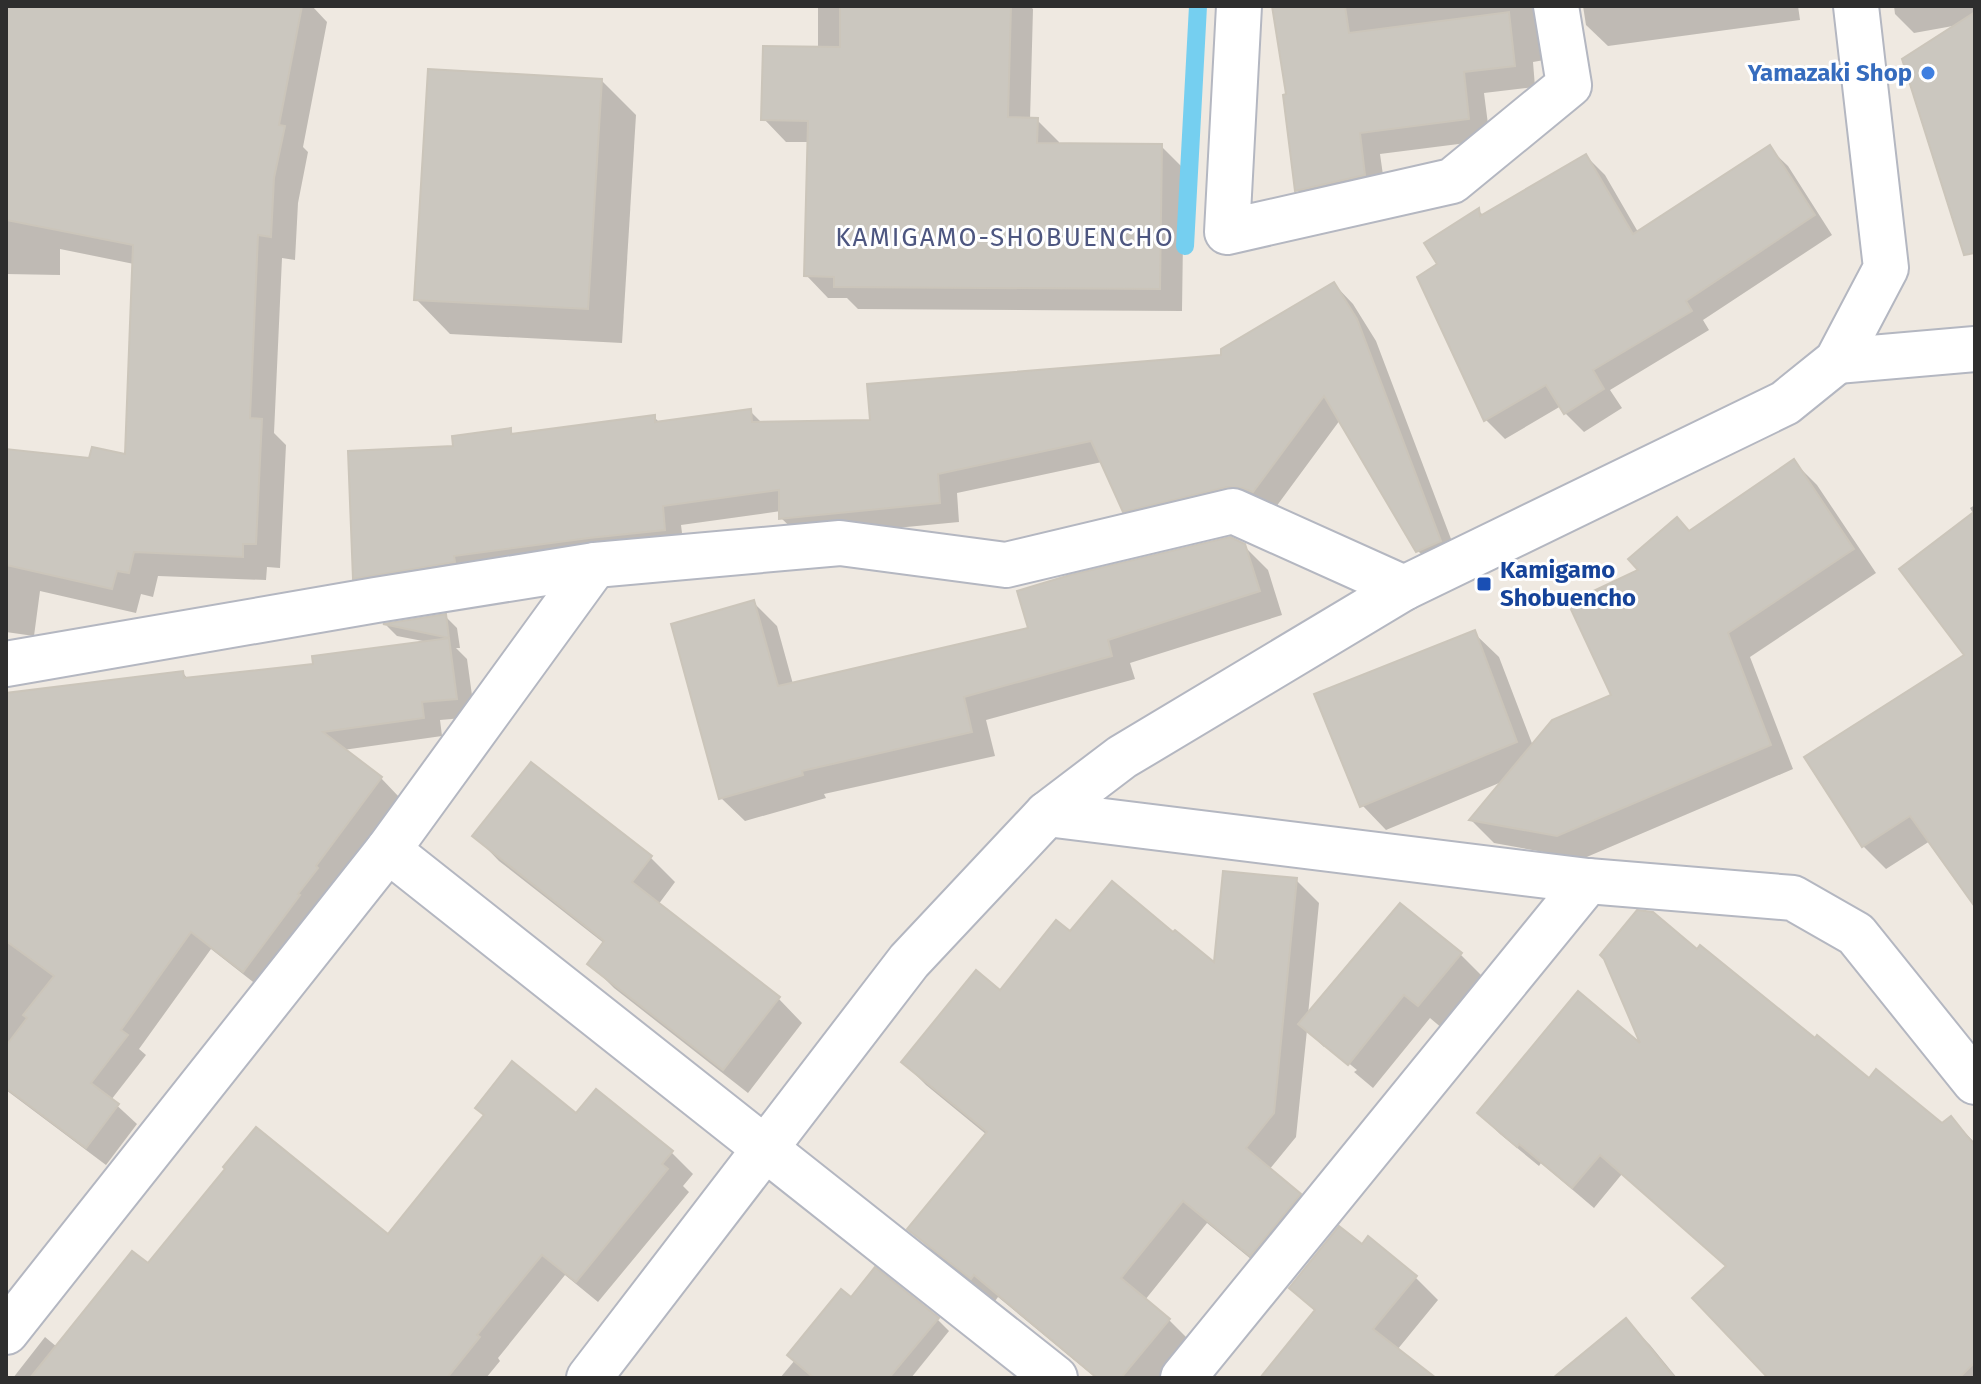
<svg xmlns="http://www.w3.org/2000/svg" width="1981" height="1384" font-family="'Fira Sans',sans-serif">
<rect width="100%" height="100%" fill="#efe9e1"/>
<g fill="#0003">
<path d="M 6,6 L 312,6 L 327,22 L 303,147 L 308,152 L 298,203 L 295,260 L 282,258 L 274,433 L 286,445 L 280,568 L 267,567 L 266,580 L 158,576 L 153,597 L 141,594 L 136,613 L 40,591 L 34,636 L 6,632 L 6,451 L 91,460 L 127,456 L 134,264 L 60,249 L 60,275 L 6,274 Z"/>
<path d="M 818,6 L 1030,6 L 1033,9 L 1030,120 L 1037,120 L 1059,142 L 1059,145 L 1161,146 L 1184,169 L 1182,311 L 858,309 L 847,298 L 828,298 L 806,275 L 809,142 L 786,142 L 764,119 L 818,49 Z"/>
<path d="M 1274,6 L 1566,6 L 1550,59 L 1533,62 L 1535,87 L 1484,93 L 1490,140 L 1380,154 L 1386,196 L 1318,211 L 1297,190 L 1288,96 Z"/>
<path d="M 1583,6 L 1798,6 L 1800,20 L 1608,46 L 1586,25 Z"/>
<path d="M 1894,6 L 1975,6 L 1975,22 L 1914,33 L 1895,14 Z"/>
<path d="M 602,81 L 636,115 L 622,343 L 450,334 L 416,299 Z"/>
<path d="M 1769,148 L 1788,166 L 1832,235 L 1703,320 L 1709,330 L 1610,390 L 1622,408 L 1584,432 L 1565,413 L 1561,406 L 1505,439 L 1486,420 L 1420,278 L 1440,265 L 1479,211 L 1484,216 L 1586,156 L 1605,175 L 1638,232 Z"/>
<path d="M 1334,284 L 1353,304 L 1376,341 L 1459,560 L 1438,571 L 1418,551 L 1340,420 L 1273,511 L 1144,530 L 1124,510 L 1102,462 L 957,493 L 959,522 L 801,537 L 781,518 L 781,511 L 681,525 L 684,549 L 375,597 L 355,578 L 455,448 L 510,430 L 515,436 L 654,417 L 661,424 L 750,411 L 763,424 L 872,422 L 1223,356 Z"/>
<path d="M 1794,462 L 1817,485 L 1876,573 L 1750,657 L 1793,769 L 1582,859 L 1494,843 L 1471,820 L 1504,781 L 1386,830 L 1362,805 L 1474,633 L 1499,657 L 1533,746 L 1613,696 L 1642,571 L 1690,533 Z"/>
<path d="M 1975,505 L 1975,904 L 1930,841 L 1886,869 L 1863,846 L 1967,655 L 1974,515 L 1970,508 Z"/>
<path d="M 1244,546 L 1268,570 L 1282,615 L 1130,663 L 1135,679 L 986,720 L 995,756 L 824,794 L 826,798 L 745,821 L 721,798 L 753,602 L 777,626 L 793,684 L 1030,630 Z"/>
<path d="M 445,616 L 457,628 L 460,648 L 456,648 L 467,659 L 475,717 L 440,720 L 442,736 L 343,750 L 381,778 L 399,797 L 334,886 L 262,989 L 211,949 L 139,1049 L 146,1055 L 111,1100 L 137,1124 L 106,1165 L 6,1090 L 6,695 L 183,673 L 188,679 L 315,666 L 428,642 L 397,636 L 387,626 Z"/>
<path d="M 532,764 L 651,858 L 675,882 L 658,905 L 778,998 L 802,1023 L 748,1093 L 614,988 L 590,964 L 605,944 L 499,861 L 475,836 Z"/>
<path d="M 1296,880 L 1319,903 L 1308,1015 L 1400,905 L 1461,955 L 1485,979 L 1443,1029 L 1430,1018 L 1373,1088 L 1354,1072 L 1357,1070 L 1324,1043 L 1324,1047 L 1307,1030 L 1296,1137 L 1269,1170 L 1300,1195 L 1323,1218 L 1274,1278 L 1207,1223 L 1145,1300 L 1169,1320 L 1192,1343 L 1163,1378 L 1096,1378 L 998,1297 L 995,1301 L 933,1252 L 910,1229 L 987,1135 L 926,1085 L 903,1062 L 1000,992 L 1070,934 L 1173,934 L 1216,965 Z"/>
<path d="M 1697,952 L 1869,1081 L 1942,1125 L 1951,1118 L 1975,1143 L 1975,1378 L 1771,1378 L 1727,1267 L 1622,1174 L 1594,1208 L 1541,1163 L 1539,1166 L 1500,1134 L 1479,1113 L 1646,1050 Z"/>
<path d="M 577,1116 L 671,1152 L 693,1174 L 683,1186 L 689,1192 L 598,1302 L 565,1275 L 498,1358 L 500,1361 L 486,1378 L 13,1378 L 45,1337 L 57,1347 L 148,1266 L 388,1237 Z"/>
<path d="M 1368,1238 L 1416,1278 L 1438,1300 L 1397,1350 L 1433,1378 L 1262,1378 L 1316,1312 L 1291,1288 L 1362,1247 Z"/>
<path d="M 937,1319 L 949,1331 L 911,1378 L 780,1378 L 795,1360 Z"/>
<path d="M 1626,1321 L 1650,1345 L 1677,1378 L 1597,1378 Z"/>
</g>
<g fill="none" stroke-linecap="round" stroke-linejoin="round">
<path stroke="#75cff0" stroke-width="18" d="M 1185,246 L 1198,6"/>
</g>
<g fill="#cbc7bf" stroke="#cbc5ba" stroke-width="2">
<path d="M 6,6 L 302,6 L 279,125 L 285,126 L 274,178 L 271,237 L 258,235 L 250,418 L 262,419 L 256,544 L 243,544 L 243,557 L 134,552 L 129,573 L 117,571 L 112,589 L 6,565 L 6,449 L 89,458 L 92,447 L 125,454 L 133,245 L 6,220 Z"/>
<path d="M 840,6 L 1011,6 L 1008,117 L 1038,118 L 1037,143 L 1162,144 L 1160,289 L 834,287 L 834,277 L 804,276 L 808,121 L 761,120 L 763,46 L 840,47 Z"/>
<path d="M 1272,6 L 1345,6 L 1349,33 L 1509,12 L 1515,66 L 1464,72 L 1469,119 L 1360,133 L 1365,175 L 1295,191 L 1283,95 L 1286,94 Z"/>
<path d="M 1975,12 L 1975,253 L 1964,255 L 1902,59 Z"/>
<path d="M 428,69 L 602,79 L 588,309 L 414,300 Z"/>
<path d="M 1770,145 L 1815,215 L 1686,301 L 1692,311 L 1593,370 L 1604,389 L 1564,414 L 1546,385 L 1484,421 L 1417,277 L 1437,264 L 1424,243 L 1479,208 L 1480,216 L 1586,154 L 1633,234 Z"/>
<path d="M 1334,282 L 1357,319 L 1441,541 L 1416,552 L 1324,396 L 1253,492 L 1242,488 L 1227,487 L 1123,512 L 1091,441 L 938,474 L 940,503 L 779,519 L 779,490 L 663,506 L 665,530 L 589,538 L 454,556 L 455,562 L 353,579 L 348,451 L 453,446 L 452,436 L 511,428 L 511,434 L 655,415 L 655,422 L 751,409 L 752,422 L 870,420 L 867,384 L 1221,355 L 1221,349 Z"/>
<path d="M 1794,459 L 1854,549 L 1728,633 L 1771,745 L 1557,836 L 1469,820 L 1552,720 L 1611,695 L 1568,603 L 1638,570 L 1628,559 L 1677,517 L 1689,531 Z"/>
<path d="M 1975,511 L 1975,907 L 1910,816 L 1862,847 L 1804,757 L 1964,655 L 1899,569 Z"/>
<path d="M 1230,537 L 1245,544 L 1260,591 L 1108,640 L 1112,656 L 964,697 L 972,732 L 802,771 L 803,775 L 719,799 L 671,624 L 754,600 L 778,686 L 1028,628 L 1017,591 L 1070,575 Z"/>
<path d="M 446,614 L 449,638 L 383,624 Z"/>
<path d="M 1475,630 L 1517,742 L 1360,807 L 1314,694 Z"/>
<path d="M 449,638 L 457,699 L 422,702 L 424,718 L 323,732 L 382,777 L 316,866 L 318,868 L 298,894 L 300,895 L 243,972 L 191,932 L 121,1030 L 128,1035 L 91,1083 L 119,1104 L 86,1148 L 6,1088 L 6,1046 L 27,1018 L 23,1015 L 54,976 L 6,941 L 6,693 L 183,671 L 184,678 L 313,664 L 312,656 Z"/>
<path d="M 531,762 L 652,856 L 632,882 L 780,997 L 723,1070 L 587,964 L 604,941 L 472,836 Z"/>
<path d="M 1223,871 L 1297,878 L 1274,1113 L 1246,1148 L 1301,1194 L 1250,1256 L 1183,1201 L 1121,1278 L 1170,1319 L 1121,1378 L 1097,1378 L 974,1275 L 971,1279 L 907,1229 L 987,1132 L 901,1062 L 976,970 L 1000,990 L 1056,920 L 1070,931 L 1112,881 L 1173,932 L 1175,930 L 1214,962 Z"/>
<path d="M 1400,903 L 1462,953 L 1418,1006 L 1404,995 L 1348,1065 L 1298,1024 Z"/>
<path d="M 1637,910 L 1653,912 L 1697,949 L 1700,945 L 1815,1038 L 1817,1035 L 1869,1078 L 1876,1069 L 1942,1123 L 1951,1116 L 1975,1146 L 1975,1362 L 1959,1378 L 1768,1378 L 1692,1298 L 1726,1266 L 1600,1155 L 1572,1188 L 1519,1144 L 1517,1147 L 1477,1113 L 1578,991 L 1640,1043 L 1604,959 L 1600,955 Z"/>
<path d="M 512,1061 L 576,1113 L 596,1089 L 673,1151 L 662,1164 L 668,1169 L 576,1282 L 542,1255 L 477,1335 L 480,1337 L 447,1378 L 30,1378 L 132,1251 L 148,1263 L 225,1169 L 223,1167 L 256,1127 L 388,1234 L 484,1115 L 475,1108 Z"/>
<path d="M 1339,1226 L 1362,1244 L 1368,1236 L 1417,1276 L 1373,1329 L 1436,1378 L 1260,1378 L 1315,1310 L 1289,1288 Z"/>
<path d="M 875,1267 L 939,1318 L 889,1378 L 814,1378 L 787,1355 L 841,1289 L 851,1297 Z"/>
<path d="M 1626,1318 L 1675,1378 L 1553,1378 Z"/>
</g>
<g fill="none" stroke-linecap="round" stroke-linejoin="round">
<defs>
<g id="minor">
<path d="M 1239,6 L 1227,232 L 1452,181 L 1569,85 L 1556,6"/>
<path d="M 1837,361 L 1975,349"/>
<path d="M 6,664 L 376,600 L 595,565 L 840,543 L 1006,565 L 1233,511 L 1404,588"/>
<path d="M 1047,814 L 1588,881 L 1793,898 L 1856,934 L 1975,1082"/>
<path d="M 388,850 L 1055,1378"/>
<path d="M 6,1332 L 388,850 L 595,565"/>
<path d="M 589,1378 L 909,961 L 1047,814 L 1122,757 L 1404,588 L 1785,403 L 1837,361 L 1886,268 L 1856,6"/>
<path d="M 1183,1378 L 1588,881"/>
</g>
</defs>
<use href="#minor" stroke="#b4b7c1" stroke-width="48"/>
<use href="#minor" stroke="#fff" stroke-width="44"/>
</g>
<circle fill="#3f7fe0" stroke="#fff" stroke-width="3" cx="1928" cy="73" r="8"/>
<rect fill="#1a4fb4" stroke="#fff" stroke-width="3" x="1476" y="576" width="16" height="16" rx="4"/>
<g text-anchor="middle" dominant-baseline="central" stroke-width="6" stroke-linejoin="round" paint-order="stroke">
<g font-size="24" font-weight="bold" fill="#366cbe" stroke="#fff" text-anchor="end">
<text x="1912" y="73">Yamazaki Shop</text>
</g>
<g font-size="24" font-weight="bold" fill="#164399" stroke="#fff" text-anchor="start">
<text x="1500" y="570">Kamigamo<tspan x="1500" dy="28">Shobuencho</tspan></text>
</g>
<g font-size="26" letter-spacing="2" fill="#4d5680" stroke="#fff">
<text x="1005" y="237">KAMIGAMO-SHOBUENCHO</text>
</g>
</g>
<rect width="1981" height="1384" fill="none" stroke="#2e2e2e" stroke-width="16"/>
</svg>
